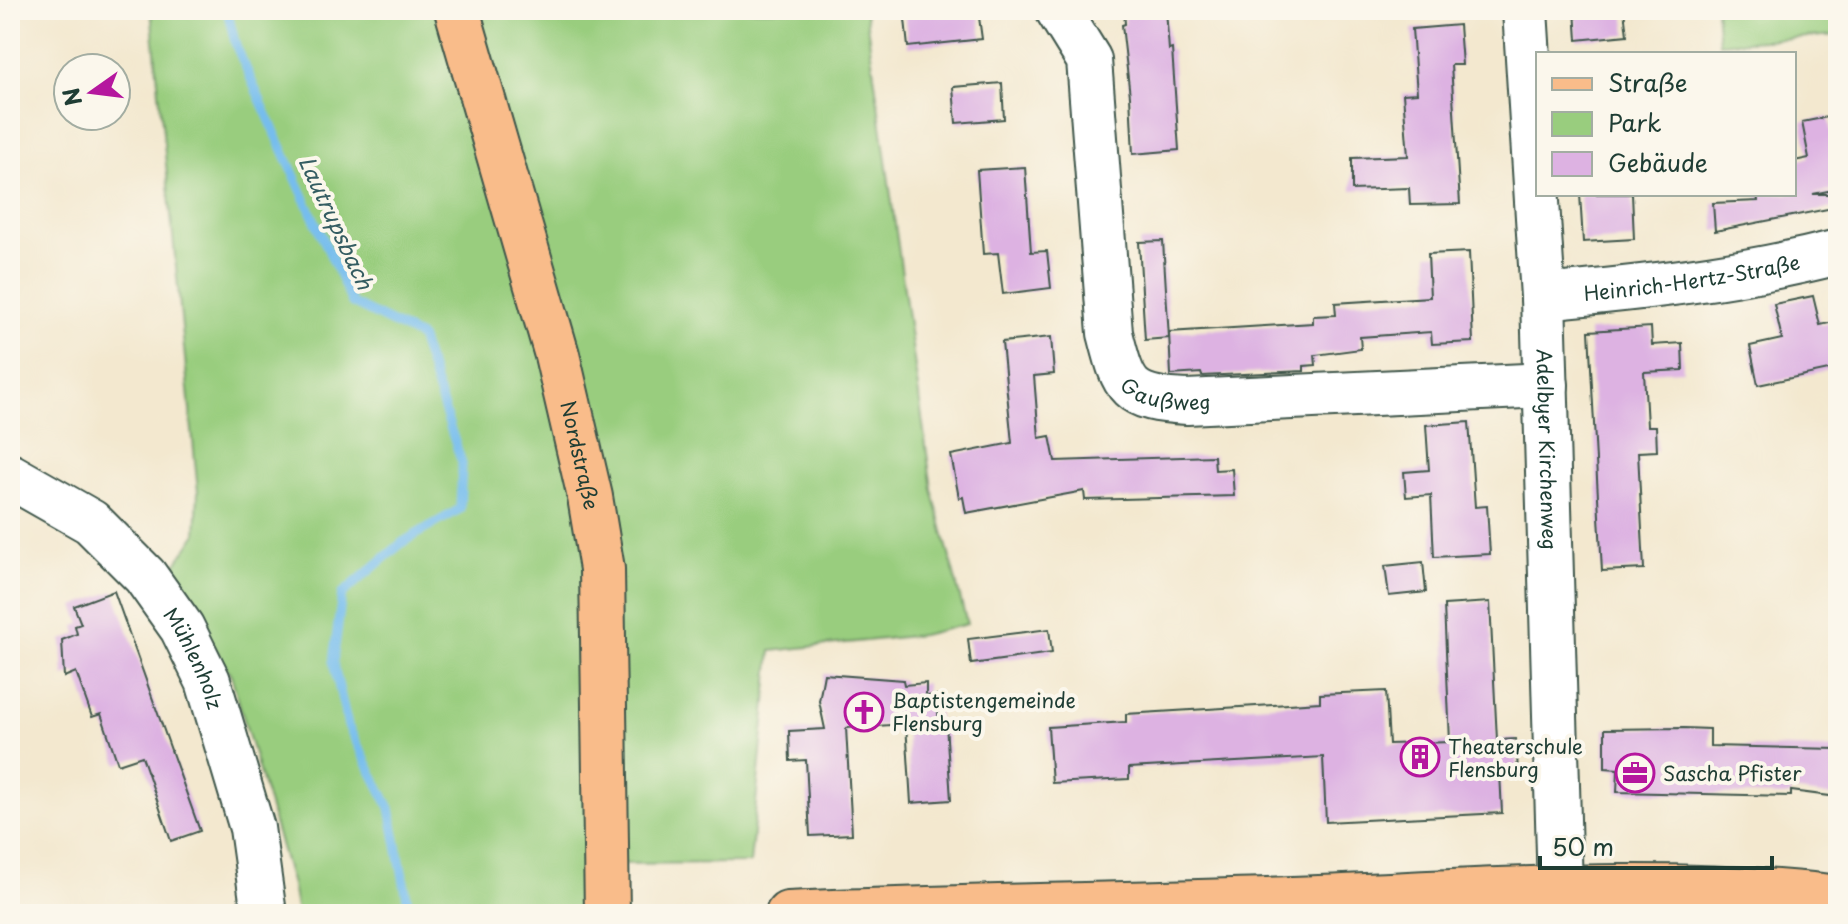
<svg xmlns="http://www.w3.org/2000/svg" width="1848" height="924" font-family="'Playpen Sans',sans-serif">
<rect width="100%" height="100%" fill="#fbf7ec"/>
<filter id="ink" filterUnits="userSpaceOnUse"><feTurbulence type="fractalNoise" baseFrequency=".0125" numOctaves="2"/><feDisplacementMap in="SourceGraphic" scale="16" xChannelSelector="R" yChannelSelector="G"/><feConvolveMatrix kernelMatrix="1 2 1 2 8 2 1 2 1" color-interpolation-filters="sRGB"/></filter>
<filter id="wash" filterUnits="userSpaceOnUse"><feTurbulence type="fractalNoise" baseFrequency=".006" numOctaves="4" result="noise"/><feDisplacementMap in="SourceGraphic" scale="32" xChannelSelector="R" yChannelSelector="G"/><feGaussianBlur stdDeviation="1.8" result="paint"/><feColorMatrix in="noise" values="0 0 0 0 0 0 0 0 0 0 0 0 0 0 0 0 0 1.4 0 .05"/><feComposite in="paint" operator="in"/></filter>
<g filter="url(#wash)">
<rect width="100%" height="100%" fill="#f3e8cf"/>
<g fill="#99cd7e" stroke="#5c8559" stroke-width="2">
<path d="M 151,10 L 865,10 L 932,489 L 967,624 L 922,635 L 771,651 L 750,863 L 594,864 L 595,914 L 297,914 L 292,885 L 231,675 L 170,572 L 196,535 L 198,492 Z"/>
<path d="M 1716,10 L 1838,10 L 1838,35 L 1719,43 Z"/>
</g>
<g fill="none" stroke-linecap="round" stroke-linejoin="round">
<path stroke="#76bded" stroke-width="9" d="M 227,10 L 236,46 L 352,303 L 420,337 L 462,463 L 460,509 L 403,542 L 342,594 L 333,662 L 348,726 L 390,808 L 410,914"/>
</g>
<g id="blocks">
<g fill="#ddb2e2">
<path d="M 904,10 L 978,10 L 982,39 L 908,47 Z"/>
<path d="M 1124,10 L 1166,10 L 1169,50 L 1172,49 L 1179,150 L 1133,154 L 1130,96 L 1122,25 L 1125,24 Z"/>
<path d="M 1575,10 L 1624,10 L 1627,35 L 1577,40 Z"/>
<path d="M 1459,25 L 1462,65 L 1451,65 L 1460,204 L 1410,205 L 1409,188 L 1352,190 L 1352,158 L 1408,156 L 1403,94 L 1417,93 L 1412,29 Z"/>
<path d="M 1002,83 L 1004,119 L 956,123 L 953,87 Z"/>
<path d="M 1828,117 L 1831,131 L 1838,129 L 1838,189 L 1813,194 L 1838,194 L 1838,207 L 1715,231 L 1713,203 L 1758,201 L 1757,194 L 1794,194 L 1794,161 L 1809,158 L 1802,122 Z"/>
<path d="M 1025,167 L 1031,252 L 1047,251 L 1051,288 L 1003,294 L 998,253 L 983,254 L 977,170 Z"/>
<path d="M 1580,194 L 1632,194 L 1634,239 L 1583,242 Z"/>
<path d="M 1163,241 L 1169,338 L 1145,340 L 1139,242 Z"/>
<path d="M 1469,252 L 1473,342 L 1432,344 L 1431,332 L 1360,337 L 1361,349 L 1315,355 L 1316,365 L 1304,366 L 1304,371 L 1202,376 L 1201,373 L 1171,375 L 1169,332 L 1313,323 L 1313,316 L 1336,315 L 1335,303 L 1430,297 L 1428,254 Z"/>
<path d="M 1813,296 L 1820,325 L 1838,321 L 1838,368 L 1758,385 L 1750,346 L 1782,339 L 1774,304 Z"/>
<path d="M 1651,327 L 1652,345 L 1682,343 L 1683,370 L 1644,372 L 1647,426 L 1656,426 L 1657,451 L 1638,452 L 1644,569 L 1602,571 L 1589,331 Z"/>
<path d="M 1051,337 L 1054,374 L 1034,376 L 1039,438 L 1050,436 L 1055,461 L 1214,456 L 1215,470 L 1232,469 L 1234,496 L 1085,500 L 1084,491 L 966,513 L 963,497 L 959,498 L 951,455 L 1012,443 L 1002,342 Z"/>
<path d="M 1469,422 L 1475,507 L 1487,506 L 1490,554 L 1434,557 L 1431,495 L 1406,497 L 1404,472 L 1429,470 L 1426,425 Z"/>
<path d="M 1423,562 L 1426,592 L 1389,596 L 1385,566 Z"/>
<path d="M 114,591 L 200,831 L 171,841 L 142,756 L 118,764 L 101,714 L 92,717 L 76,672 L 64,677 L 62,640 L 77,634 L 75,626 L 81,624 L 74,606 Z"/>
<path d="M 1490,602 L 1497,740 L 1516,739 L 1518,771 L 1500,772 L 1502,813 L 1326,822 L 1323,757 L 1129,768 L 1129,779 L 1052,783 L 1048,727 L 1126,722 L 1126,714 L 1320,702 L 1320,694 L 1386,691 L 1389,744 L 1450,742 L 1444,605 Z"/>
<path d="M 1049,629 L 1052,653 L 971,664 L 968,639 Z"/>
<path d="M 824,674 L 903,680 L 904,685 L 926,683 L 926,696 L 937,695 L 939,725 L 946,724 L 951,800 L 911,803 L 906,724 L 846,728 L 852,834 L 810,836 L 806,760 L 790,761 L 789,731 L 825,729 L 819,701 Z"/>
<path d="M 1684,728 L 1710,729 L 1710,746 L 1838,749 L 1838,797 L 1791,791 L 1791,796 L 1617,792 L 1618,769 L 1605,768 L 1605,729 Z"/>
</g>
</g>
</g>
<g filter="url(#ink)">
<use href="#blocks" fill-opacity="0" stroke="#3f574b" stroke-width="2"/>
<g fill="none" stroke-linecap="round" stroke-linejoin="round">
<defs>
<g id="minor">
<path id="s1" d="M 1058,10 L 1089,60 L 1110,333 C 1124,388 1126,399 1187,402 L 1546,385"/>
<path id="s2" d="M 1525,10 L 1543,297 L 1560,889"/>
<path id="s3" d="M 1543,297 C 1642,288 1741,277 1838,252"/>
<path id="s4" d="M 10,476 L 91,522 L 145,576 L 182,628 L 208,681 L 252,828 L 264,914"/>
</g>
<g id="major">
<path id="s5" d="M 457,10 L 557,355 L 590,497 L 602,569 L 607,914"/>
<path d="M 788,914 C 965,906 1142,905 1319,898 C 1491,891 1667,877 1838,898"/>
</g>
</defs>
<use href="#minor" stroke="#3f574b" stroke-width="48"/>
<use href="#major" stroke="#3f574b" stroke-width="48"/>
<use href="#minor" stroke="#fff" stroke-width="44"/>
<use href="#major" stroke="#f9bc8a" stroke-width="44"/>
</g>
</g>
<defs>
<symbol id="church-ring" viewBox="-11 -11 22 22"><circle r="9.5" fill="#fbf7ec" stroke="#b5179e" stroke-width="1.5"/><path d="M-1.2-6h2.4v3.5h3.3v2.4h-3.3V6h-2.4V-.1h-3.3v-2.4h3.3Z" fill="#b5179e"/></symbol>
<symbol id="building-ring" viewBox="-11 -11 22 22"><circle r="9.5" fill="#fbf7ec" stroke="#b5179e" stroke-width="1.5"/><path d="M-4-6H4V6H1V3H-1V6H-4ZM-2.5-4.3h1.7v1.8h-1.7ZM.8-4.3h1.7v1.8H.8ZM-2.5-1h1.7V.8h-1.7ZM.8-1h1.7V.8H.8Z" fill="#b5179e"/></symbol>
<symbol id="office-ring" viewBox="-11 -11 22 22"><circle r="9.5" fill="#fbf7ec" stroke="#b5179e" stroke-width="1.5"/><path d="M-6-3h4V-5.5h4V-3h4V5H-6ZM-1-4.5V-3h2v-1.5ZM-6 0V1H6V0Z" fill="#b5179e"/></symbol>
</defs>
<g fill-rule="evenodd">
<use href="#church-ring" x="842" y="690" width="44" height="44"/>
<use href="#building-ring" x="1398" y="735" width="44" height="44"/>
<use href="#office-ring" x="1613" y="751" width="44" height="44"/>
</g>
<g text-anchor="middle" dominant-baseline="central" stroke-width="8" stroke-linejoin="round" paint-order="stroke">
<g font-size="20" fill="#1f3d34" stroke="#fbf7ec">
<text stroke="none"><textPath href="#s3" startOffset="150">Heinrich-Hertz-Straße</textPath></text>
<text stroke="none"><textPath href="#s1" startOffset="428">Gaußweg</textPath></text>
<text stroke="none"><textPath href="#s2" startOffset="440">Adelbyer Kirchenweg</textPath></text>
<text stroke="none"><textPath href="#s5" startOffset="462">Nordstraße</textPath></text>
<text stroke="none"><textPath href="#s4" startOffset="266">Mühlenholz</textPath></text>
</g>
<g font-size="20" fill="#1f3d34" stroke="#fbf7ec" text-anchor="start">
<text x="892" y="700">Baptistengemeinde<tspan x="892" dy="23">Flensburg</tspan></text>
<text x="1448" y="746">Theaterschule<tspan x="1448" dy="23">Flensburg</tspan></text>
<text x="1663" y="773">Sascha Pfister</text>
</g>
<g font-size="22" font-style="italic" fill="#355d62" stroke="#fbf7ec">
<text transform="translate(337 222) rotate(65)">Lautrupsbach</text>
</g>
</g>
<rect width="1848" height="924" fill="none" stroke="#fbf7ec" stroke-width="40"/>
<rect x="1536" y="52" width="260" height="144" fill="#fbf7ec" stroke="#a3ada2" stroke-width="2"/>
<rect x="1552" y="78" width="40" height="12" fill="#f9bc8a" stroke="#a3ada2" stroke-width="2"/>
<text x="1608" y="92" font-size="24" fill="#1f3d34">Straße</text>
<rect x="1552" y="112" width="40" height="24" fill="#99cd7e" stroke="#a3ada2" stroke-width="2"/>
<text x="1608" y="132" font-size="24" fill="#1f3d34">Park</text>
<rect x="1552" y="152" width="40" height="24" fill="#ddb2e2" stroke="#a3ada2" stroke-width="2"/>
<text x="1608" y="172" font-size="24" fill="#1f3d34">Gebäude</text>
<g transform="translate(92 92) rotate(256)"><circle r="38" fill="#fbf7ec" stroke="#a3ada2" stroke-width="2"/>
<path d="M0-6L14 30L0 20L-14 30Z" fill="#b5179e"/>
<text y="-12" font-size="22" font-weight="bold" text-anchor="middle" fill="#1f3d34">N</text>
</g>
<path d="M1540 856v12h232v-12" fill="none" stroke="#1f3d34" stroke-width="4"/>
<text x="1552" y="856" font-size="24" fill="#1f3d34" stroke="#fbf7ec" stroke-width="6" paint-order="stroke">50 m</text>
</svg>
